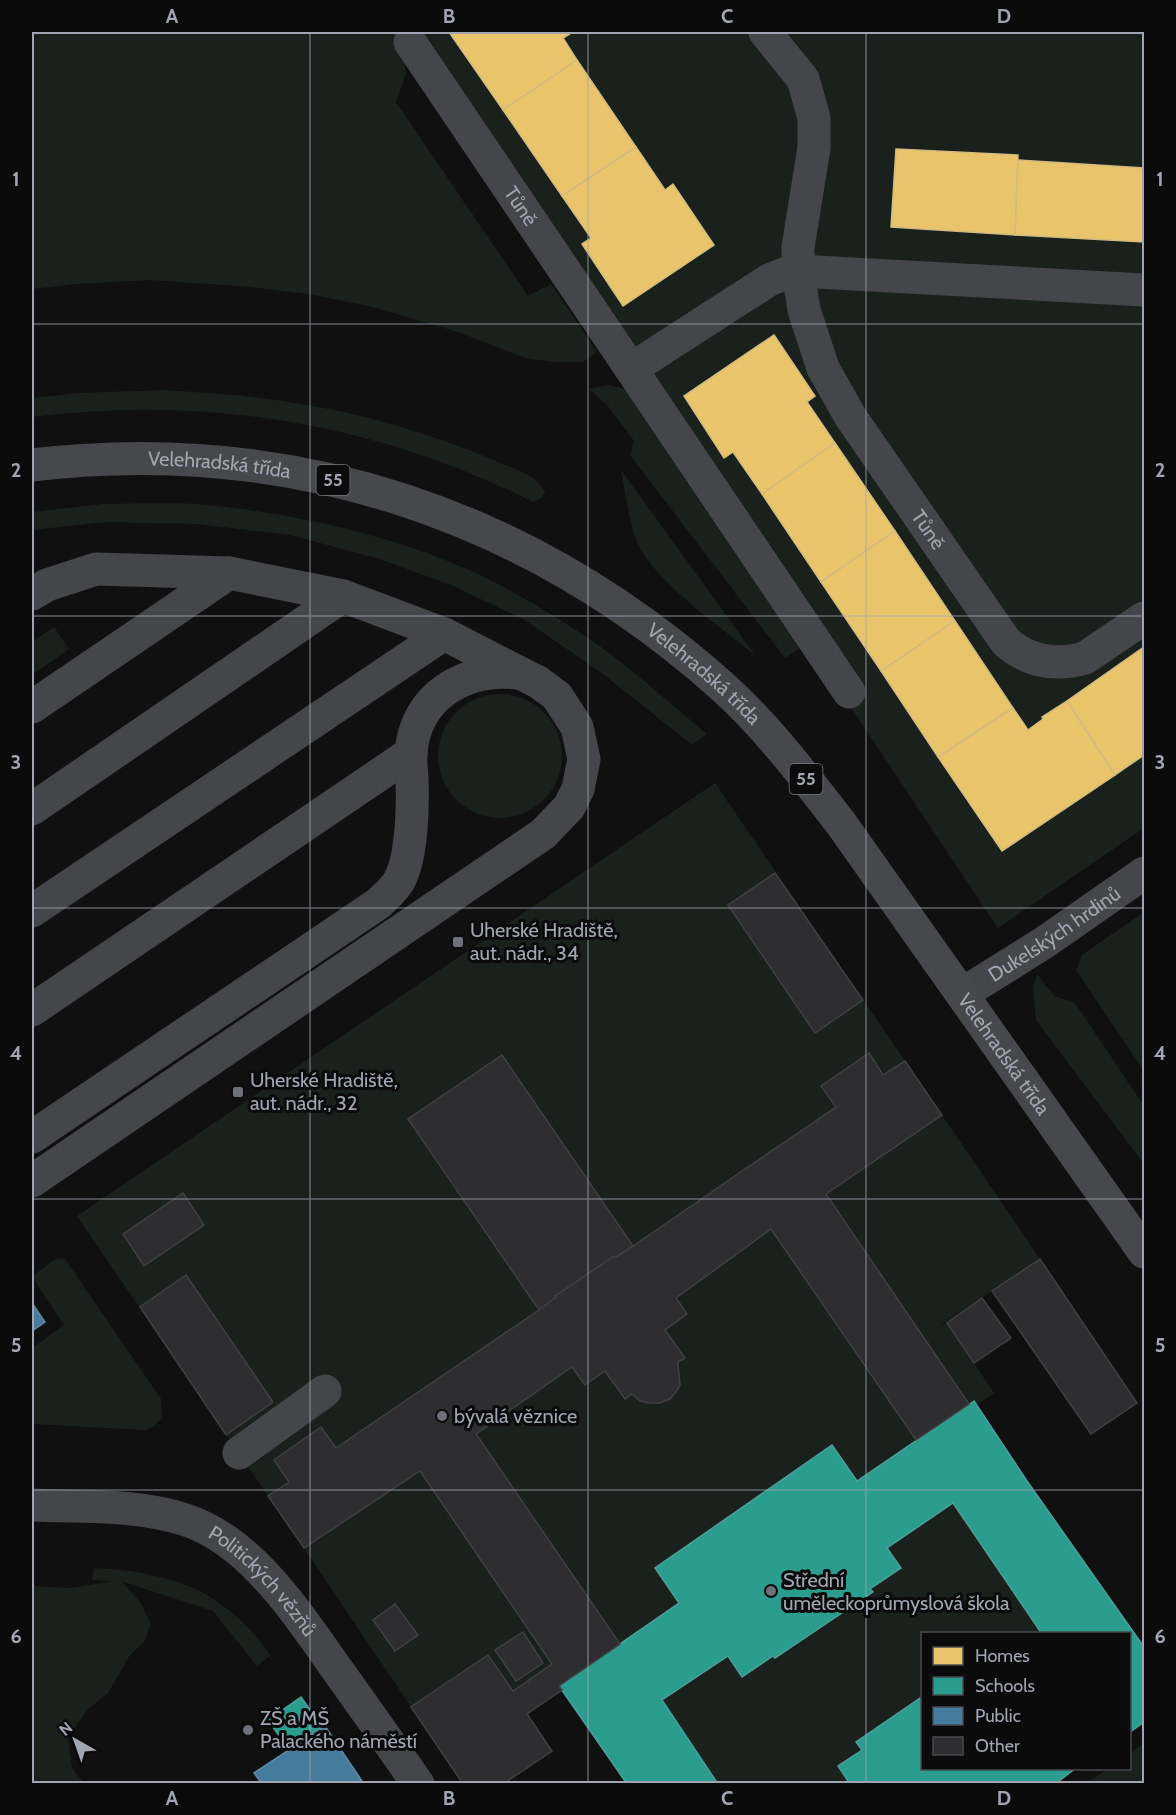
<svg xmlns="http://www.w3.org/2000/svg" width="1176" height="1815" font-family="Cabin,sans-serif">
<rect width="100%" height="100%" fill="#101011"/>
<g fill="#1a211c">
<path d="M 32,32 L 400,32 L 406,74 L 396,102 L 528,296 L 551,284 L 597,352 L 583,362 L 553,362 L 525,358 L 461,333 L 373,307 L 309,294 L 240,286 L 150,280 L 75,284 L 32,289 Z"/>
<path d="M 402,32 L 1144,32 L 1144,828 L 998,928 L 808,643 L 785,658 L 630,455 L 634,441 L 607,405 L 589,389 L 609,385 L 627,390 Z"/>
<path d="M 167,390 C 201,393 234,394 268,399 C 346,409 423,430 496,461 C 511,468 538,475 545,492 L 541,498 L 533,502 C 377,423 205,395 32,417 L 32,398 L 78,393 Z"/>
<path d="M 621,470 L 755,655 C 720,626 647,577 634,534 C 628,514 625,491 621,470 Z"/>
<path d="M 103,504 C 137,504 173,502 207,505 C 299,514 410,539 492,581 C 523,597 553,615 582,634 C 627,663 666,701 707,734 L 692,745 L 603,674 L 525,620 L 451,585 L 380,559 L 290,535 L 197,524 L 106,522 L 32,530 L 32,512 Z"/>
<path d="M 54,627 L 69,649 L 32,675 L 32,642 Z"/>
<circle cx="500" cy="756" r="62"/>
<path d="M 715,783 L 905,1061 L 268,1496 L 77,1216 Z"/>
<path d="M 1144,912 L 1144,1071 L 1076,970 L 1082,955 Z"/>
<path d="M 1037,974 L 1054,996 L 1075,1003 L 1144,1106 L 1144,1164 L 1036,1020 L 1033,987 Z"/>
<path d="M 942,1115 L 1040,1259 L 941,1325 L 947,1323 L 994,1393 L 977,1405 L 974,1401 L 969,1404 L 826,1194 Z"/>
<path d="M 771,1229 L 916,1440 L 857,1481 L 832,1446 L 655,1568 L 679,1603 L 620,1644 L 476,1434 L 572,1367 L 585,1385 L 605,1371 L 625,1399 L 632,1394 C 659,1418 686,1395 678,1362 L 685,1357 L 665,1330 L 687,1314 L 676,1298 Z"/>
<path d="M 57,1258 L 65,1259 L 161,1399 L 162,1418 L 153,1427 L 145,1430 L 32,1424 L 32,1383 L 34,1379 L 32,1372 L 32,1348 L 64,1325 L 34,1280 L 35,1274 Z"/>
<path d="M 420,1471 L 552,1664 L 513,1691 L 488,1655 L 411,1707 L 304,1548 Z"/>
<path d="M 953,1503 L 1042,1633 L 922,1634 L 922,1702 L 919,1699 L 856,1741 L 862,1750 L 838,1766 L 850,1783 L 718,1783 L 662,1700 L 728,1656 L 742,1676 L 773,1656 L 775,1658 L 872,1593 L 870,1589 L 901,1568 L 887,1548 Z"/>
<path d="M 94,1568 C 136,1570 187,1578 222,1605 C 241,1619 256,1636 271,1655 L 257,1666 L 213,1611 L 121,1581 L 140,1602 L 151,1624 L 144,1642 L 130,1655 L 108,1693 L 88,1709 L 68,1737 L 72,1768 L 84,1783 L 32,1783 L 32,1586 L 69,1588 L 115,1581 L 92,1580 Z"/>
<path d="M 1144,1743 L 1144,1783 L 1086,1783 L 1108,1769 L 1130,1768 L 1130,1754 Z"/>
</g>
<g fill="#e9c46a" stroke="#d3bb80" stroke-width="1.5">
<path d="M 449,32 L 573,32 L 563,38 L 577,60 L 503,110 Z"/>
<path d="M 577,60 L 636,147 L 562,196 L 503,110 Z"/>
<path d="M 636,147 L 665,190 L 673,184 L 714,245 L 623,306 L 582,244 L 591,238 L 562,196 Z"/>
<path d="M 896,149 L 1018,155 L 1015,235 L 891,227 Z"/>
<path d="M 1018,160 L 1144,168 L 1144,242 L 1015,235 Z"/>
<path d="M 774,335 L 815,396 L 807,402 L 835,443 L 762,494 L 733,452 L 724,458 L 684,396 Z"/>
<path d="M 835,443 L 895,531 L 821,582 L 762,494 Z"/>
<path d="M 895,531 L 955,621 L 881,671 L 821,582 Z"/>
<path d="M 955,621 L 1013,708 L 938,757 L 881,671 Z"/>
<path d="M 1144,647 L 1144,755 L 1115,775 L 1067,701 Z"/>
<path d="M 1067,701 L 1115,775 L 1002,851 L 938,757 L 1013,708 L 1028,730 L 1043,719 L 1042,717 Z"/>
</g>
<g fill="#2a9d8f" stroke="#4e9f9a" stroke-width="1.5">
<path d="M 974,1401 L 1027,1481 L 1144,1647 L 1144,1722 L 1130,1732 L 1130,1634 L 1042,1634 L 953,1503 L 887,1548 L 901,1568 L 870,1589 L 873,1592 L 775,1658 L 773,1656 L 742,1677 L 728,1656 L 662,1700 L 718,1784 L 627,1784 L 559,1686 L 679,1603 L 655,1568 L 832,1445 L 857,1481 Z"/>
<path d="M 301,1697 L 322,1727 L 289,1750 L 268,1720 Z"/>
<path d="M 920,1698 L 922,1702 L 922,1768 L 1076,1768 L 1055,1784 L 850,1784 L 838,1766 L 862,1750 L 856,1742 Z"/>
</g>
<g fill="#457b9d" stroke="#6188a3" stroke-width="1.5">
<path d="M 32,1303 L 45,1322 L 32,1331 Z"/>
<path d="M 325,1726 L 364,1784 L 262,1784 L 254,1773 Z"/>
</g>
<g fill="#2e2e30" stroke="#404044" stroke-width="1.5">
<path d="M 775,873 L 863,1000 L 815,1033 L 728,905 Z"/>
<path d="M 869,1053 L 883,1075 L 905,1061 L 942,1115 L 826,1194 L 969,1404 L 916,1440 L 771,1229 L 676,1298 L 687,1314 L 665,1330 L 685,1358 L 678,1362 L 680,1385 L 676,1392 L 670,1399 L 660,1403 L 649,1403 L 640,1401 L 632,1394 L 625,1399 L 605,1371 L 585,1385 L 572,1367 L 476,1434 L 620,1644 L 559,1686 L 562,1690 L 527,1714 L 552,1751 L 503,1784 L 463,1784 L 411,1707 L 488,1655 L 513,1691 L 552,1664 L 420,1471 L 304,1548 L 268,1496 L 289,1482 L 274,1460 L 321,1427 L 336,1448 L 539,1310 L 556,1297 L 555,1296 L 614,1256 L 616,1257 L 633,1246 L 789,1139 L 836,1107 L 821,1086 Z"/>
<path d="M 502,1055 L 633,1246 L 616,1257 L 614,1256 L 555,1296 L 556,1297 L 539,1310 L 408,1119 Z"/>
<path d="M 183,1193 L 204,1225 L 144,1266 L 123,1234 Z"/>
<path d="M 1040,1259 L 1137,1403 L 1091,1434 L 992,1291 Z"/>
<path d="M 186,1275 L 273,1402 L 226,1435 L 140,1307 Z"/>
<path d="M 982,1298 L 1011,1338 L 974,1363 L 947,1323 Z"/>
<path d="M 395,1604 L 418,1635 L 395,1651 L 373,1620 Z"/>
<path d="M 523,1632 L 543,1663 L 516,1681 L 495,1650 Z"/>
</g>
<g fill="none" stroke-linecap="round" stroke-linejoin="round">
<g stroke="#454649" stroke-width="33">
<path d="M 765,32 L 803,79 L 814,118 L 814,148 L 798,247 L 798,271 L 1144,290"/>
<path id="s1" d="M 410,42 L 631,369"/>
<path d="M 32,594 L 47,585 L 96,569 L 229,573 L 343,596 L 444,634 L 538,682 L 557,696 L 577,727 L 584,759 L 578,789 L 569,807 L 543,834 L 32,1181"/>
<path id="s2" d="M 849,692 L 631,369 L 769,280 L 784,274 L 798,271 L 804,310 L 823,368 L 850,416 L 1006,642 C 1029,662 1056,666 1085,658 L 1144,618"/>
<path d="M 32,707 L 229,573"/>
<path d="M 32,809 L 343,596"/>
<path d="M 32,911 L 444,634"/>
<path id="s3" d="M 962,994 L 1045,942 L 1144,873"/>
<path d="M 32,1010 L 411,753"/>
<path d="M 32,1137 L 379,903 C 386,896 396,888 400,879 C 412,855 413,807 412,780 C 412,771 410,761 411,753 C 415,696 465,667 518,673"/>
<path d="M 239,1453 L 325,1391"/>
<path id="s4" d="M 32,1505 C 81,1507 139,1504 186,1520 C 253,1542 300,1618 339,1672 C 365,1709 392,1746 418,1784"/>
</g>
<path stroke="#47484b" stroke-width="33" id="s5" d="M 32,465 C 291,434 530,514 724,688 C 768,728 804,776 840,822 L 1144,1252"/>
</g>
<path fill="none" stroke="#a1a5b2" stroke-width="1.5" stroke-opacity="0.55" d="M 310,32 L 310,1784M 588,32 L 588,1784M 866,32 L 866,1784M 32,324 L 1144,324M 32,616 L 1144,616M 32,908 L 1144,908M 32,1199 L 1144,1199M 32,1490 L 1144,1490"/>
<g fill="#6e717a" stroke="#0b0b0c" stroke-width="2">
<rect x="452" y="936" width="12" height="12" rx="3"/>
<rect x="232" y="1086" width="12" height="12" rx="3"/>
<circle cx="442" cy="1416" r="6"/>
<circle cx="771" cy="1591" r="6"/>
<circle cx="248" cy="1730" r="6"/>
</g>
<g text-anchor="middle" dominant-baseline="central" stroke-width="6" stroke-linejoin="round" paint-order="stroke">
<g fill="#0b0b0c" stroke="#747780" stroke-width="1.5">
<rect x="316.5" y="465" width="33" height="30" rx="4.5"/>
<rect x="789.5" y="764" width="33" height="30" rx="4.5"/>
</g>
<g font-size="18" font-weight="bold" fill="#a1a5b2">
<text x="333" y="480">55</text>
<text x="806" y="779">55</text>
</g>
<g font-size="20" fill="#a1a5b2" stroke="#0b0b0c">
<text stroke="none"><textPath href="#s1" startOffset="198">Tůně</textPath></text>
<text stroke="none"><textPath href="#s5" startOffset="188">Velehradská třída</textPath></text>
<text stroke="none"><textPath href="#s2" startOffset="878">Tůně</textPath></text>
<text stroke="none"><textPath href="#s5" startOffset="726">Velehradská třída</textPath></text>
<text stroke="none"><textPath href="#s3" startOffset="110">Dukelských hrdinů</textPath></text>
<text stroke="none"><textPath href="#s5" startOffset="1212">Velehradská třída</textPath></text>
<text stroke="none"><textPath href="#s4" startOffset="255">Politických vězňů</textPath></text>
</g>
<g font-size="20" fill="#a1a5b2" stroke="#0b0b0c" text-anchor="start">
<text x="470" y="930">Uherské Hradiště,<tspan x="470" dy="23">aut. nádr., 34</tspan></text>
<text x="250" y="1080">Uherské Hradiště,<tspan x="250" dy="23">aut. nádr., 32</tspan></text>
<text x="454" y="1416">bývalá věznice</text>
<text x="783" y="1580">Střední<tspan x="783" dy="23">uměleckoprůmyslová škola</tspan></text>
<text x="260" y="1718">ZŠ a MŠ<tspan x="260" dy="23">Palackého náměstí</tspan></text>
</g>
</g>
<rect width="1176" height="1815" fill="none" stroke="#0b0b0c" stroke-width="66"/>
<rect x="921" y="1632" width="210" height="138" fill="#0b0b0c" stroke="#47494e" stroke-width="1.5"/>
<rect x="933" y="1647" width="30" height="18" fill="#e9c46a" stroke="#47494e" stroke-width="1.5"/>
<text x="975" y="1662" font-size="18" fill="#a1a5b2">Homes</text>
<rect x="933" y="1677" width="30" height="18" fill="#2a9d8f" stroke="#47494e" stroke-width="1.5"/>
<text x="975" y="1692" font-size="18" fill="#a1a5b2">Schools</text>
<rect x="933" y="1707" width="30" height="18" fill="#457b9d" stroke="#47494e" stroke-width="1.5"/>
<text x="975" y="1722" font-size="18" fill="#a1a5b2">Public</text>
<rect x="933" y="1737" width="30" height="18" fill="#2e2e30" stroke="#47494e" stroke-width="1.5"/>
<text x="975" y="1752" font-size="18" fill="#a1a5b2">Other</text>
<g transform="translate(75 1740) rotate(320)" stroke="#0b0b0c" stroke-width="4.5" paint-order="stroke">
<path d="M0-4.5L10 22L0 15L-10 22Z" fill="#a1a5b2"/>
<text y="-9" font-size="16" font-weight="bold" text-anchor="middle" fill="#a1a5b2">N</text>
</g>
<rect x="33" y="33" width="1110" height="1749" fill="none" stroke="#a1a5b2" stroke-width="2"/>
<g font-size="20" text-anchor="middle" font-weight="bold" fill="#a1a5b2">
<text x="172" y="23">A</text>
<text x="449" y="23">B</text>
<text x="727" y="23">C</text>
<text x="1004" y="23">D</text>
<text x="16" y="186">1</text>
<text x="1160" y="186">1</text>
<text x="16" y="477">2</text>
<text x="1160" y="477">2</text>
<text x="16" y="769">3</text>
<text x="1160" y="769">3</text>
<text x="16" y="1060">4</text>
<text x="1160" y="1060">4</text>
<text x="16" y="1352">5</text>
<text x="1160" y="1352">5</text>
<text x="16" y="1643">6</text>
<text x="1160" y="1643">6</text>
<text x="172" y="1805">A</text>
<text x="449" y="1805">B</text>
<text x="727" y="1805">C</text>
<text x="1004" y="1805">D</text>
</g>
</svg>
